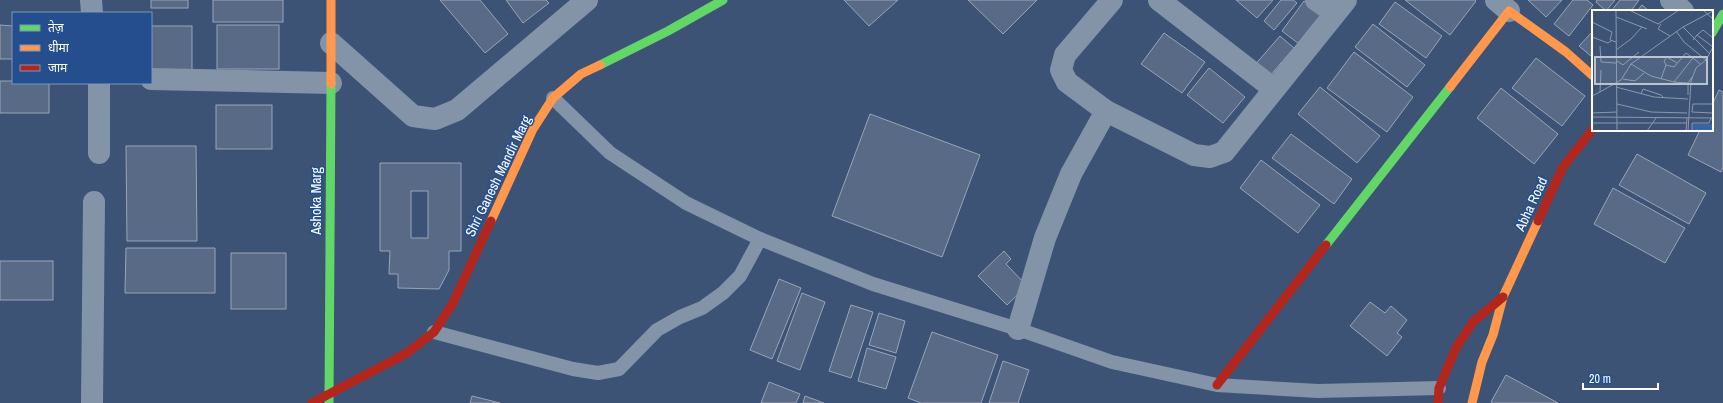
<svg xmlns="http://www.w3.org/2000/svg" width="1723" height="403" font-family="'Archivo Narrow','Noto Sans Devanagari',sans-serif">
<rect width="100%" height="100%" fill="#3c5376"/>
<g fill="#586a86" stroke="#98a5b8" fill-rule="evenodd">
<rect x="151" y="0" width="37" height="8"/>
<rect x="213" y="0" width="70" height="22"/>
<path d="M 440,0 L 480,0 L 508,34 L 485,53 Z"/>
<path d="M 506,0 L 546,0 L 549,3 L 523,23 Z"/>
<path d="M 844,0 L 898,0 L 869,26 Z"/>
<path d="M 968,0 L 1037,0 L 1003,34 Z"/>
<path d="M 1236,0 L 1273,0 L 1257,18 Z"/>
<path d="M 1281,0 L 1293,0 L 1297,3 L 1274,30 L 1264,21 Z"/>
<path d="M 1405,0 L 1475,0 L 1476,1 L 1450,35 Z"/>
<path d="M 1528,0 L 1562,0 L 1546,17 Z"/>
<path d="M 1573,0 L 1587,0 L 1593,5 L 1569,36 L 1554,24 Z"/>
<path d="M 1597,0 L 1615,0 L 1606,11 L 1596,2 Z"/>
<path d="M 1620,0 L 1639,0 L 1631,11 L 1611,11 Z"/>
<path d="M 1304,1 L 1322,14 L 1299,44 L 1282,31 Z"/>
<path d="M 1395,2 L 1442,36 L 1426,58 L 1379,24 Z"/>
<path d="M 1642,5 L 1649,11 L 1637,11 Z"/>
<path d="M 1373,24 L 1425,65 L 1407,87 L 1355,47 Z"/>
<path d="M 0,25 L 13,26 L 13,59 L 0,59 Z"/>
<rect x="217" y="25" width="62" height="44"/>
<rect x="151" y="26" width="41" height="49"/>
<path d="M 1593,31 L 1593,56 L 1592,57 L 1579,46 Z"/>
<path d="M 1164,33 L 1205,62 L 1182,93 L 1141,64 Z"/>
<path d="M 1280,36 L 1294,48 L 1267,79 L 1253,67 Z"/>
<path d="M 1354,52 L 1413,97 L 1387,132 L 1327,88 Z"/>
<path d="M 1536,58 L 1585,96 L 1562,126 L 1512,88 Z"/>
<path d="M 1209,68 L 1245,97 L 1223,123 L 1187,95 Z"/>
<path d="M 0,81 L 13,81 L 13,83 L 49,83 L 49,113 L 0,113 Z"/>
<path d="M 1320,87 L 1380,136 L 1357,163 L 1298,114 Z"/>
<path d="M 1501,88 L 1558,134 L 1534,164 L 1477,118 Z"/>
<path d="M 1719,90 L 1723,92 L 1723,168 L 1721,172 L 1688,155 L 1700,130 L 1712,130 L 1712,105 Z"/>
<rect x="216" y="105" width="56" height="44"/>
<path d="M 870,114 L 980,155 L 942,257 L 832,216 Z"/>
<path d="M 1291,134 L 1352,179 L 1334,204 L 1272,158 Z"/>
<path d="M 126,146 L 196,146 L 197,241 L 127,241 Z"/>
<path d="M 1637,154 L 1706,193 L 1689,224 L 1619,185 Z"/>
<path d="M 1261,160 L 1320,205 L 1298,233 L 1240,188 Z"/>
<path d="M 380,163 L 461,163 L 461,251 L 449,251 L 449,270 L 439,289 L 398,288 L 398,274 L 389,274 L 390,251 L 380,251 ZM 411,191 L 428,191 L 428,238 L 411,238 Z"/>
<path d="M 1613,188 L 1685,228 L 1665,263 L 1594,224 Z"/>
<path d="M 126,248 L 215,248 L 215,293 L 125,293 Z"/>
<path d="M 1004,251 L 1011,259 L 1006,264 L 1027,286 L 1007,305 L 978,276 Z"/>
<rect x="231" y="253" width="55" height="56"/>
<rect x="0" y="261" width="53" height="39"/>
<path d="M 779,279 L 801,288 L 772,359 L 750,350 Z"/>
<path d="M 802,293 L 825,302 L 800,370 L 777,361 Z"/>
<path d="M 1370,302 L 1385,313 L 1391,306 L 1407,320 L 1397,333 L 1402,337 L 1387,356 L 1350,326 Z"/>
<path d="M 851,305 L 873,312 L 851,378 L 829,371 Z"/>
<path d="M 879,313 L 905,321 L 896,353 L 869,345 Z"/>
<path d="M 932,332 L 998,355 L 981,403 L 921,403 L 908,398 Z"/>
<path d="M 867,348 L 896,357 L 886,389 L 858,381 Z"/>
<path d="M 1003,361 L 1029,370 L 1018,403 L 989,403 Z"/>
<path d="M 1506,375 L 1558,403 L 1493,403 L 1491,402 Z"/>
<path d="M 769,382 L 800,394 L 796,403 L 761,403 Z"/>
<path d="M 472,396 L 500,403 L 470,403 Z"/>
<path d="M 805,396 L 824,403 L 803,403 Z"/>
</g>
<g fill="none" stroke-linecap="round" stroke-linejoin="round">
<g stroke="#8394a9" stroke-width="14">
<path d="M 553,98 L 610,153 L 686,203 L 760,239 L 873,284 L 1018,329 L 1112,362 L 1217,385 L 1318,391 L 1439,388"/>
<path d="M 434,332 L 573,369 L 598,373 L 619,369 L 657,330 L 680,317 L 702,308 L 723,293 L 740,276 L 760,239"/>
</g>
<g stroke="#8394a9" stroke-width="22">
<path d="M 91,0 L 92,13"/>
<path d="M 1159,0 L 1274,89"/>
<path d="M 1316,0 L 1335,13"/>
<path d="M 1496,0 L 1509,11"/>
<path d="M 1671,0 L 1683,11"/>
<path d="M 331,43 L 413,116 L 435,119 L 457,110 L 587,0"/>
<path d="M 151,79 L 331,83"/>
<path d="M 99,83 L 99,153"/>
<path d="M 1106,111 L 1194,155 L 1210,157 L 1224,152 L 1346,0"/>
<path d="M 1018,329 L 1045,238 L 1071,174 L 1106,111 L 1067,82 L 1061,70 L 1065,55 L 1112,0"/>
<path d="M 92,403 L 94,202"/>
</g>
<g stroke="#63d668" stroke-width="9">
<path d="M 1712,33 L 1723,14"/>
<path d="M 600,65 L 668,31 L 723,0"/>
<path d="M 1326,245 L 1450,87"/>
<path d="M 329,403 L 331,84"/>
</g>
<g stroke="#ff974d" stroke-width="9">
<path d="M 331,84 L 331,0"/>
<path d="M 1450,87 L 1509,11 L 1566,52 L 1593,76"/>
<path d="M 491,221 L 533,129 L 553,98 L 581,74 L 600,65"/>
<path d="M 1472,403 L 1482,362 L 1493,335 L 1503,297 L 1538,221"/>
</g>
<g stroke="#b3261e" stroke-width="9">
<path d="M 1538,221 L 1563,167 L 1593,129"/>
<path d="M 1217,385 L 1326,245"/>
<path d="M 312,403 L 407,353 L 434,332 L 453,303 L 491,221"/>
<path d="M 1438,403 L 1439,388 L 1456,348 L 1473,322 L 1503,297"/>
</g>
</g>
<g text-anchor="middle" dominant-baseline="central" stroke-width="3" stroke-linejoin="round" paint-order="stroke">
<g font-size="14" fill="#fff" stroke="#244e8e">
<text transform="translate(498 176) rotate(-64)">Shri Ganesh Mandir Marg</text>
<text transform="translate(316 201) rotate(-90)">Ashoka Marg</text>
<text transform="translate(1531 204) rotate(-65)">Abha Road</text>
</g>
</g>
<g transform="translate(1592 10)">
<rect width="121" height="121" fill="#3c5376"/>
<path d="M 101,114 L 121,114 L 121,121 L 100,121 Z" fill="#3964a4"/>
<path fill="none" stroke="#8a98ad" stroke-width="1" d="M 24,0 L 25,121M 37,0 L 66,14 L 87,0M 111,0 L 121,9M 24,7 L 55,19M 0,12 L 20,22 L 18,30 L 24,32M 69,14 L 66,19 L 78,26M 91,17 L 121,1M 84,21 L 92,32 L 114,50M 105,25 L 111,20 L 121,28M 0,27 L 16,33 L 19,31M 101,30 L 105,25 L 121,37M 8,36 L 9,52 L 24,53M 24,40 L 39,29 L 50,17M 25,51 L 31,55 L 47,42M 39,54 L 59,66 L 82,72 L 96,73M 74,55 L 82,57 L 94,43 L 101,48M 31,69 L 43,71 L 52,63M 69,69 L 74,55 L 72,51 L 75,47 L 85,53M 82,72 L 101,48 L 108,54M 24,77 L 62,87 L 96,89M 8,82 L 29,70 L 39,54 L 91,17 L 117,43M 49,84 L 51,79 L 69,85 L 72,88M 96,85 L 96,73 L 100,67M 0,86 L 8,82 L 9,60M 25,94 L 59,102 L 95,103M 121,94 L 101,94 L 100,102 L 121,103M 0,103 L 25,102M 0,107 L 121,108M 0,113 L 94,113M 55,121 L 64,108M 94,121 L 95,108M 96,121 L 99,71 L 104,58 L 114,50 L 121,37M 100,121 L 100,113 L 117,113 L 119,108"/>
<path fill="#bbc3cf" fill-opacity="0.15" stroke="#bbc3cf" stroke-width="2" d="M 3,47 L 115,47 L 115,74 L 3,74 Z"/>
<rect width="121" height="121" fill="none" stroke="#fff" stroke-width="2"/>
</g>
<rect x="12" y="12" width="140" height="72" fill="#244e8e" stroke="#7c95bb"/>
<rect x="20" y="25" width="20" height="6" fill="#63d668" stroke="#7c95bb"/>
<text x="48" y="32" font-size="12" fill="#ffffff">तेज़</text>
<rect x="20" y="45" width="20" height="6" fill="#ff974d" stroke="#7c95bb"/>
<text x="48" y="52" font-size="12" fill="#ffffff">धीमा</text>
<rect x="20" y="65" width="20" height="6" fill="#b3261e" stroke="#7c95bb"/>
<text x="48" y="72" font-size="12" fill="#ffffff">जाम</text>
<path d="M1583 383v6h75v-6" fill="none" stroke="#ffffff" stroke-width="2"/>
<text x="1589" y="383" font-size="12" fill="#ffffff" stroke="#244e8e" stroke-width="3" paint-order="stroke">20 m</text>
</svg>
